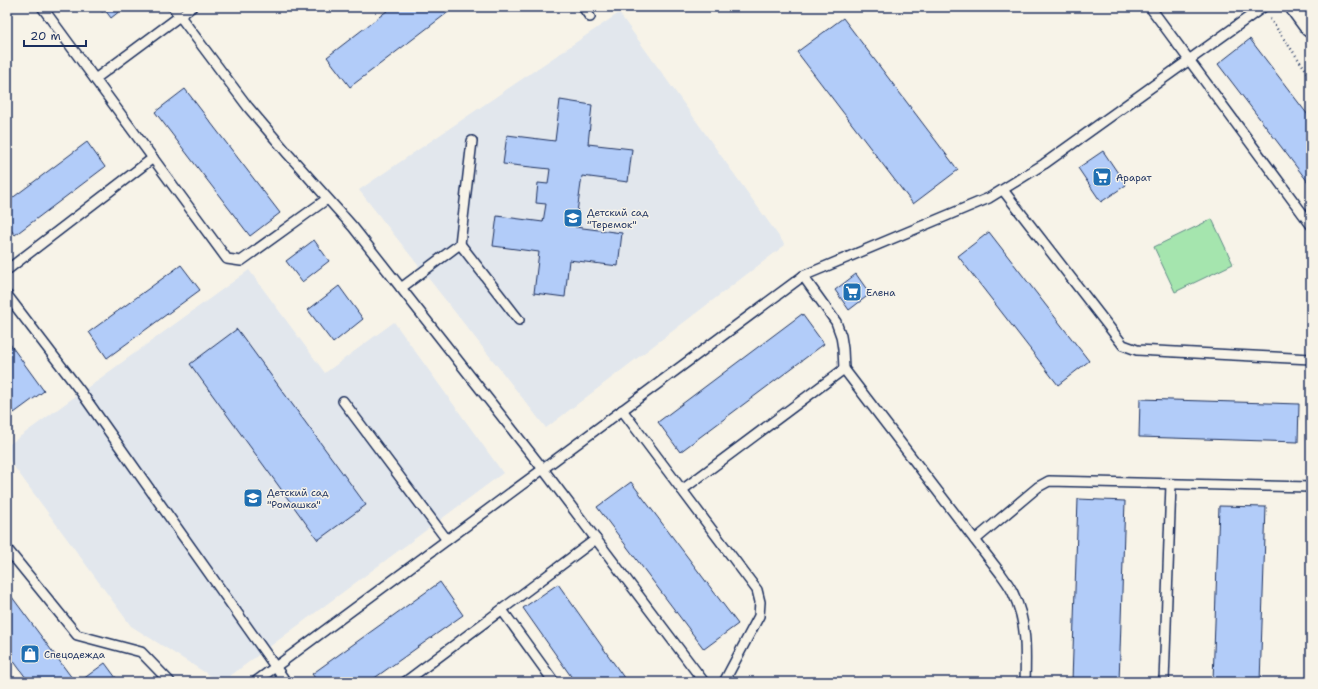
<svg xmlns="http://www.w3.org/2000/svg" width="1318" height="689" font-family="'Shantell Sans',sans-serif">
<rect width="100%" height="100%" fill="#f7f3e8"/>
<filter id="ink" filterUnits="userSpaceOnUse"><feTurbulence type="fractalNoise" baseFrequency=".025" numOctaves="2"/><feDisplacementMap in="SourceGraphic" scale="8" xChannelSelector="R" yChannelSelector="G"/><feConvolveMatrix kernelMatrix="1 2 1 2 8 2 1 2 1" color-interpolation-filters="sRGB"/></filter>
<g filter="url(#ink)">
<g fill="#e2e7ed">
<path d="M 619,13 L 785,245 L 546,428 L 359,190 Z"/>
<path d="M 249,270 L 325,373 L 394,322 L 503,473 L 222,682 L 220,682 L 131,626 L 7,457 L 7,446 Z"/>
</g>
<path fill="#a5e5ae" stroke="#608a86" d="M 1212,219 L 1233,264 L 1175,292 L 1154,247 Z"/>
<g fill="#b2ccf9" stroke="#1b2f5e">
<path d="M 98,7 L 125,7 L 111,18 L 105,10 L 102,12 Z"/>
<path d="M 392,7 L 455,7 L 350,87 L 327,57 Z"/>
<path d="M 843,18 L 958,170 L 913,204 L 797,52 Z"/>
<path d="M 1250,39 L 1311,119 L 1311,186 L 1218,64 Z"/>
<path d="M 185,89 L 280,213 L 250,236 L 155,112 Z"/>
<path d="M 560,100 L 592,105 L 588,144 L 632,149 L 628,182 L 582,176 L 575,227 L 622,233 L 618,266 L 569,260 L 565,297 L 534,293 L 539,252 L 493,246 L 497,216 L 543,222 L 546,204 L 536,203 L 538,183 L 548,184 L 550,169 L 503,164 L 507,135 L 555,141 Z"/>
<path d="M 87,142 L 105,167 L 15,235 L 7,225 L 7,202 Z"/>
<path d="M 1103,151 L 1126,185 L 1101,202 L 1078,168 Z"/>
<path d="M 989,232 L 1089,361 L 1058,385 L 958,256 Z"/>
<path d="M 314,240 L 329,261 L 302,282 L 286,261 Z"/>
<path d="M 181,265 L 200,290 L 107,358 L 89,332 Z"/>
<path d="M 856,274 L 870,294 L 849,310 L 835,290 Z"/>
<path d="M 339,286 L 363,319 L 333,343 L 308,310 Z"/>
<path d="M 802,314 L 824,344 L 680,452 L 658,422 Z"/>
<path d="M 237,329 L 366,505 L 318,540 L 190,364 Z"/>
<path d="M 7,340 L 44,391 L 14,413 L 7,404 Z"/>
<path d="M 1140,399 L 1299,404 L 1298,442 L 1139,437 Z"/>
<path d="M 631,482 L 738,624 L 704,649 L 597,507 Z"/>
<path d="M 1078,499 L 1125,501 L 1119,682 L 1072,681 Z"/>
<path d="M 1219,506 L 1266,507 L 1260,682 L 1213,681 Z"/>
<path d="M 440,582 L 463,615 L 369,682 L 318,682 L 312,674 Z"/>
<path d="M 558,584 L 627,682 L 575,682 L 523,608 Z"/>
<path d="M 9,593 L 75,682 L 29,682 L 7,652 L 7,594 Z"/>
<path d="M 105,663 L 119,682 L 79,682 Z"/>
</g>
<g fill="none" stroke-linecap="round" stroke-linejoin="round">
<defs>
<g id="service">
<path d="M 42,7 L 227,259 L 241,261 L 327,199"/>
<path d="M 173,7 L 248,107 L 288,154 L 353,227 L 401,288 L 543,469 L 704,682"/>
<path d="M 583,7 L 590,17"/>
<path d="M 1150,7 L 1311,225"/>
<path d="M 95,79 L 192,7"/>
<path d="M 1003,190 L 1123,345 L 1137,350 L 1311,359"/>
<path d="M 460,244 L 519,320"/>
<path d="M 7,270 L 153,158"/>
<path d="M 803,276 L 836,322 L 841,336 L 843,349 L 844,369"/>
<path d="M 401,288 L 460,244 L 472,141"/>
<path d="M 7,295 L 81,392 L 286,682"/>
<path d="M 343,401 L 447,540"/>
<path d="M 622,410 L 682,490 L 844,369 L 1001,574 C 1005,580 1010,586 1013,593 C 1027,621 1026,651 1025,682"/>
<path d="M 682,490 L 757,590 L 760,602 L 759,616 L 724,682"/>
<path d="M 975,540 L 1038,487 L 1049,481 L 1311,487"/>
<path d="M 7,551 L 8,550 L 77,635 L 141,652 L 170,682"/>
<path d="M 502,610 L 554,682"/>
<path d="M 255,682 L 543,469 L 803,276 L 989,198 L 1044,164 L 1263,7"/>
<path d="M 405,682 L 596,539"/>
<path d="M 1164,682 L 1171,484"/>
</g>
<path id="secondary" d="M 1297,7 L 1311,26"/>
</defs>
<use href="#service" stroke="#1b2f5e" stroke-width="12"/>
<use href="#secondary" stroke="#1b2f5e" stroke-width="25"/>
<path stroke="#1b2f5e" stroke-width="2.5" stroke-dasharray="1 3" stroke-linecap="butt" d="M 1270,19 L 1311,77"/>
<use href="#service" stroke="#f7f3e8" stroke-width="9"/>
<use href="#secondary" stroke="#f7f3e8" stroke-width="22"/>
</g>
</g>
<defs>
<symbol id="supermarket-square" viewBox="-11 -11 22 22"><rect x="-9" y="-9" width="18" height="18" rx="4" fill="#1f6fb2" stroke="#f7f3e8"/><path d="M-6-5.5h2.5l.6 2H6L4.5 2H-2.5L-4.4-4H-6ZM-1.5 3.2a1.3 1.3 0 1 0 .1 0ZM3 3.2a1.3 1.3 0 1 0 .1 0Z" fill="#fff"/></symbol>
<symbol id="school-square" viewBox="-11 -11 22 22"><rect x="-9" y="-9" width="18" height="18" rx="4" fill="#1f6fb2" stroke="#f7f3e8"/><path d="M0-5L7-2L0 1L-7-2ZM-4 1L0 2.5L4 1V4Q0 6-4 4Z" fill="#fff"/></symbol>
<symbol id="shop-square" viewBox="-11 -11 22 22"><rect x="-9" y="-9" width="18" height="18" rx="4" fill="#1f6fb2" stroke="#f7f3e8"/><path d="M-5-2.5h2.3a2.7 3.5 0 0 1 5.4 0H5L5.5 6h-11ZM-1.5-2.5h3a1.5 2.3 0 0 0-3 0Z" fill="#fff"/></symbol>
</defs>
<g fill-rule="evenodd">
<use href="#supermarket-square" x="1091" y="166" width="22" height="22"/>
<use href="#school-square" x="562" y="207" width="22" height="22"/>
<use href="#supermarket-square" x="841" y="281" width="22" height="22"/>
<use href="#school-square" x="242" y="487" width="22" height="22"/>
<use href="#shop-square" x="19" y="643" width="22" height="22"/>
</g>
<g text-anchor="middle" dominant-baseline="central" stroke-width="3" stroke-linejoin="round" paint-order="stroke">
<g font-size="10" fill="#1b2f5e" stroke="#f7f3e8" text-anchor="start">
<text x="1116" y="177">Арарат</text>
<text x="587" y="212">Детский сад<tspan x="587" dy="12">"Теремок"</tspan></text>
<text x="866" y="292">Елена</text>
<text x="267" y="492">Детский сад<tspan x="267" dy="12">"Ромашка"</tspan></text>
<text x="44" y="654">Спецодежда</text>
</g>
</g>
<rect width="1318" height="689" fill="none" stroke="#f7f3e8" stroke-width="24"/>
<rect x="12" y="12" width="1294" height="665" fill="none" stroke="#1b2f5e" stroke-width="1.5" filter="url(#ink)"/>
<path d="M24 40v6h62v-6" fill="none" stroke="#1b2f5e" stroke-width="2"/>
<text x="30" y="40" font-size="12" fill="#1b2f5e" stroke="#f7f3e8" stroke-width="3" paint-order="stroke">20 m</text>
</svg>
